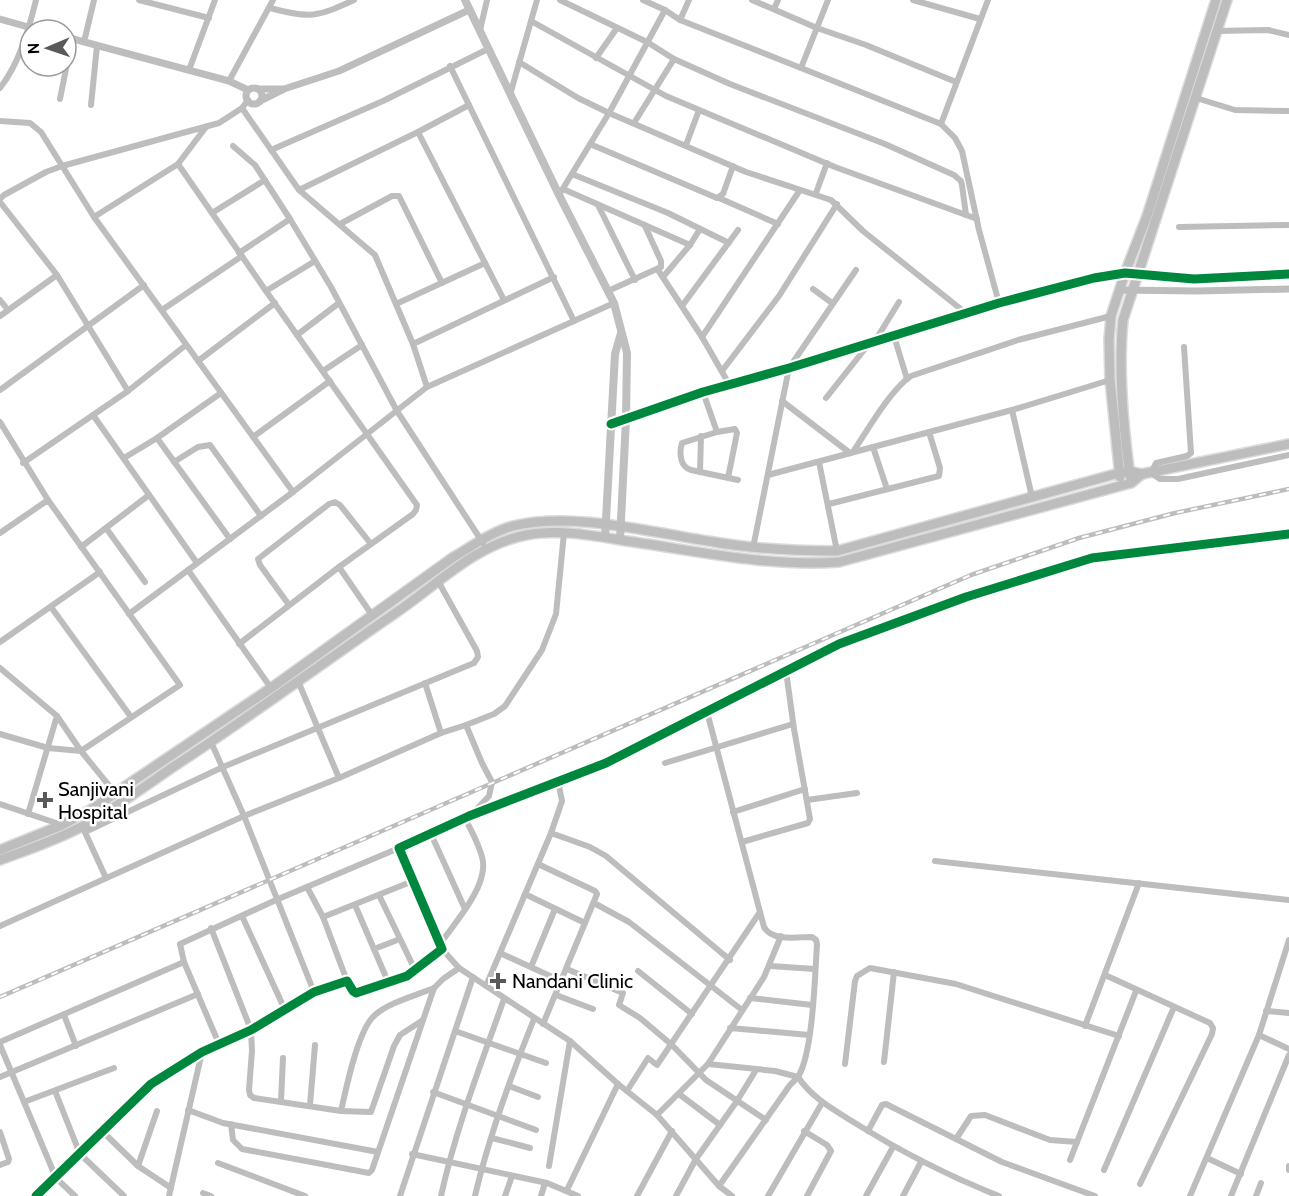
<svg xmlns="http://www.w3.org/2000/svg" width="1289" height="1196" font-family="Cabin,sans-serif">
<rect width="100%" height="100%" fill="#fff"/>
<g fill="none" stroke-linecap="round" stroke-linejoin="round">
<defs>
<g id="primary">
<path d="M 1130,476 C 1123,425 1118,371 1123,320 L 1227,0"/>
<path d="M 1120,477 L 1110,380 L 1109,340 L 1111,316 L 1125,273 L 1147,216 L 1216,0"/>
<path d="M 0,850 L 62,825 L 90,810 L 271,688 L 452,558 C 471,547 491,532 513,526 C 572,511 654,533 714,542 C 755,549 796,551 837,551 L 1119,473 L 1129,471 L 1142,474 L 1289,444"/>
<path d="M 0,860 C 27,850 57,840 83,826 C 114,809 144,787 173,767 C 248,718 320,665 394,614 C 436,586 474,545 526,535 C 560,528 600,537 634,542 C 702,552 770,567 839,562 L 1131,483 L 1142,474"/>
</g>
</defs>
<use href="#primary" stroke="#dbdbdb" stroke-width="12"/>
<g stroke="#bdbdbd" stroke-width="6">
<path d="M 139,0 L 209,18"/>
<path d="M 560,0 L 647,42 L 674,59 L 730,84 L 885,144 L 954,175 L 961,181 L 962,185 L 966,215"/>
<path d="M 643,0 L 665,10 L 680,20 L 689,0"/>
<path d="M 752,0 L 817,28 L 866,45 L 956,82"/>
<path d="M 913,0 L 980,19"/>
<path d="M 270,8 C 310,19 317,17 354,0"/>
<path d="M 774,9 L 778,0"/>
<path d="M 680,20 L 801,68 L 828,0"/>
<path d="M 531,21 L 666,96 L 835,167 L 977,219"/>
<path d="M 480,30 L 487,0"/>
<path d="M 1217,31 L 1268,30 L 1289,35"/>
<path d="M 84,42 L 94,0"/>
<path d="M 596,58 L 617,28"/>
<path d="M 519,62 L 578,98 L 609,113 L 746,172 L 831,200 L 863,231 L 967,314"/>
<path d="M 450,66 L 574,321"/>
<path d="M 801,68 L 941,124 L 955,138 L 962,151 L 979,230 L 999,303"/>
<path d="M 189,70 L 215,0"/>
<path d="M 229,81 L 273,0"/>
<path d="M 0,88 C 19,64 29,29 36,0"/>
<path d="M 510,95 L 537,0"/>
<path d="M 1196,98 L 1235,110 L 1289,111"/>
<path d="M 60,99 L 72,39"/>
<path d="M 91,105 L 97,46"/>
<path d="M 242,108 L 299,190 L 375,255 L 413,344 L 427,387"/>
<path d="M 0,121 L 30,123 L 41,132 L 94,217 L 293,492 L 129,614"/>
<path d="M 634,123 L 674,59"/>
<path d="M 941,124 L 988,0"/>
<path d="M 418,132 L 504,300"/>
<path d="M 590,144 L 717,198 L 723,194 L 733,166"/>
<path d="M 686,145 L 699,110"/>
<path d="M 233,146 L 255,165 L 290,219 L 331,287 L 397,411 L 483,543"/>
<path d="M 271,150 L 383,101 L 488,49"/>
<path d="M 178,164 L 266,291 L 417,505 L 416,510 L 413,514 L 339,567 L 239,644"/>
<path d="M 572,174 L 668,213 L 729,243"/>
<path d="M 563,189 L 690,245"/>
<path d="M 299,190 L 418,132 L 469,105"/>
<path d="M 816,193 L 827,163"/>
<path d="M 559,195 L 609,113 L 665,10"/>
<path d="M 719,198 L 778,224"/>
<path d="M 0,199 L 4,195 L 46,172 L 62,166 L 219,123 L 242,108 L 248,100"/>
<path d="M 0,202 L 57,275 L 0,316"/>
<path d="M 598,205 L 635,280"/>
<path d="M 212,213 L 265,180"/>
<path d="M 94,217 L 178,164 L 206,127"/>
<path d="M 340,224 L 392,196 L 399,196 L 442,283"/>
<path d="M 1179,227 L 1289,225"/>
<path d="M 239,253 L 290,219"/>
<path d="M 658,270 L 702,337 L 729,384"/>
<path d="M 663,277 L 690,245 L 700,229"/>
<path d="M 813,289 L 832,303"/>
<path d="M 266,291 L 315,261"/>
<path d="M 608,291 L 661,267 L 661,261 L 645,226"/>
<path d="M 0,300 L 8,310"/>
<path d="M 396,304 L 485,263"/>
<path d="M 682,306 L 738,230"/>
<path d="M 162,310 L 242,256"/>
<path d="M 297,335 L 339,303"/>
<path d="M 894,336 L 907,379"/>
<path d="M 702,337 L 800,190"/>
<path d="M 875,341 L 899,302"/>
<path d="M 413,344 L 554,277"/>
<path d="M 1184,347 L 1191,453 L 1187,456 L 1156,463 L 1151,473 L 1160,479 L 1178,479 L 1289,455"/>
<path d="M 198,361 L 275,303"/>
<path d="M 323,371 L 362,345"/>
<path d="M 722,371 L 779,296 L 837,204"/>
<path d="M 0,390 L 144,285"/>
<path d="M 128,391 L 186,345"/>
<path d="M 703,392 L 717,432"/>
<path d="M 826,398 L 868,345"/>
<path d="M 782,401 L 850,453"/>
<path d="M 1012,410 L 1032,497"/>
<path d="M 93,415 L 197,563"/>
<path d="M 0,422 L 48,500"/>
<path d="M 611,424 L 703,392 L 789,368 L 999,303 L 1094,278 L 1125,273"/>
<path d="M 253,437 L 330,381"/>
<path d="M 157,438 L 230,539"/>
<path d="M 873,447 L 887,489"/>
<path d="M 853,452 C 867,431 891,389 911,376 L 1018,340 L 1111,316"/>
<path d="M 124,458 L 157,438 L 221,393"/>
<path d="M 174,462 L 198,447 L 210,445 L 261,516"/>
<path d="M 819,462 L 837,551"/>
<path d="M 23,463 L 128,391 L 57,275"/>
<path d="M 700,472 L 701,436"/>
<path d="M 768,475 L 1012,410 L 1110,380"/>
<path d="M 728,478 L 737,433 L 735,429 L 717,432 L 682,443 C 679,453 680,467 691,470 L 738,480"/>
<path d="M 293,492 L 427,387 L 614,303"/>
<path d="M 829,504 L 939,476 L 940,468 L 929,432"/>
<path d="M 106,528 L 145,582"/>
<path d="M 0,533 L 48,500 L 180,685 L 81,751 L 115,793"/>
<path d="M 81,547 L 149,495"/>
<path d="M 753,548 L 789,368 L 856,270"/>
<path d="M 339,567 L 372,615"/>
<path d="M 188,570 L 271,688"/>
<path d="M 289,605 L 260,565 L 258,559 L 329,504 L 335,502 L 340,505 L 371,544"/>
<path d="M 51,607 L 131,717"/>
<path d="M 0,642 L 100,572"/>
<path d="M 0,668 L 57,716 L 81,751"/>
<path d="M 298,681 L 339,778"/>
<path d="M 425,683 L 441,733"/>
<path d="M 707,712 L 764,927 C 772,942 798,937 812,937 L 816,940 L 817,944 C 815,975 813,1051 799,1075 C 797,1079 793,1082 790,1085 L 719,1186"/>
<path d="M 0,734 L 48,748 L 81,751"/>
<path d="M 211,742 L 244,816 L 314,992"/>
<path d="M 665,763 L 793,724"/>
<path d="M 807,800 L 857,793"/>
<path d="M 0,804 L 62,825"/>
<path d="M 733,812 L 805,789"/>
<path d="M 28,814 L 57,716"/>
<path d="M 470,816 L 489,796 L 492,782 L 482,763 L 466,725 L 494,714 L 505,706 L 542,650 L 556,614 L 564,533"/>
<path d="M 84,830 L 106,878"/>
<path d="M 85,832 L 223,767 L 474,663 L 478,657 L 477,651 L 438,581"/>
<path d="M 551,833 L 590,847 L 606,856 L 730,960"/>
<path d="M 431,834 L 465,909"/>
<path d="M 742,842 L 808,823 L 810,819 L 794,729 L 786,671"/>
<path d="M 935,861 L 1289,900"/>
<path d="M 538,864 L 595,891 L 597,894 L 543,1024"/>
<path d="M 307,887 L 323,917 L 347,981"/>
<path d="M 525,894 L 585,923"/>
<path d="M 379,895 L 415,970"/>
<path d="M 594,903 L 629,922 L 742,1010"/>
<path d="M 355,905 L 389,984"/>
<path d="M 242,916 L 285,1010"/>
<path d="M 323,917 L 413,881"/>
<path d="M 0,926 L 244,816 L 339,778 L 441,733 L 466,725"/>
<path d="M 211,928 L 251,1030 L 252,1051 L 249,1090 L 250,1095 L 254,1098 L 341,1111 L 371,1112 L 394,1046 L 400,1035 L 423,1020"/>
<path d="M 440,944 C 455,923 486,888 483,862 C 481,847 471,831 465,818"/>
<path d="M 374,949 L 400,939"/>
<path d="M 442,949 L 459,968 L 570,1041 L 618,1084 L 657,1115 L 719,1186 L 732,1196"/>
<path d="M 500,953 L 561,981"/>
<path d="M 770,966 L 815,969"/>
<path d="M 531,967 L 555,909"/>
<path d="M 567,969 L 623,993 L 619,1005 L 640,1018 L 672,1045 L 706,1080 L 766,1120"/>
<path d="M 638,971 L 692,1014"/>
<path d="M 1105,975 L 1210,1023 L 1213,1028 L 1212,1034 L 1140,1184"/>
<path d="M 486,986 L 551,833 L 562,801 L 558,781"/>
<path d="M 556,995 L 593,1009"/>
<path d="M 750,998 L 812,1005"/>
<path d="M 1266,1011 L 1289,1013"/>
<path d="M 64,1015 L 76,1046"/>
<path d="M 1085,1026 L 1139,883"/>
<path d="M 730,1028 L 809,1035"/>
<path d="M 455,1031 L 546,1063"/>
<path d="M 1259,1035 L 1289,1049"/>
<path d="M 0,1042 L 184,962"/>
<path d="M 219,1044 L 184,962 L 180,944 L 276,900 L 399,848"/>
<path d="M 0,1045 L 56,1178 L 75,1196"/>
<path d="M 884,1062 L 894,972"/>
<path d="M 708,1064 L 775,1071 L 798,1077 C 812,1098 834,1110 855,1123 C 903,1153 946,1175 999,1196"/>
<path d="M 845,1064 L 855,981 L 857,976 L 870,968 L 956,984 L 1119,1036"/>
<path d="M 0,1077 L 198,994"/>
<path d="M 509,1086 L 538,1097"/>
<path d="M 55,1091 L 80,1154 L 124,1196"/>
<path d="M 627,1091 L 648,1058 L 657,1065 L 760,912"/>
<path d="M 433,1092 L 536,1130"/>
<path d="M 679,1094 L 720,1125"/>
<path d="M 281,1101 L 283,1058"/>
<path d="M 24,1102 L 114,1068"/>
<path d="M 310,1105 L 315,1045"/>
<path d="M 188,1110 L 223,1123 L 378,1152"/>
<path d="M 341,1111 C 346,1089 358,1029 375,1015 C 388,1003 417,995 434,988"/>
<path d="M 657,1115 L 708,1064 L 764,977 L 781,936"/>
<path d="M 231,1124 L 233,1140 L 242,1149 L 369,1173 L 372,1170 L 434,988 L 443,979 L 459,968"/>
<path d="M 102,1131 L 138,1166 L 171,1188"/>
<path d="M 804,1131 L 827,1145 L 831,1151 L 807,1196"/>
<path d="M 868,1131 L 882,1105 L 886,1104 L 1002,1162 L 1095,1196"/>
<path d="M 0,1132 L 9,1159 L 8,1162 L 0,1165"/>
<path d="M 492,1138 L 530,1148"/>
<path d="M 956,1139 L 971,1116 L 985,1115 L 1050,1140 L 1077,1142"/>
<path d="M 412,1154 L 547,1183 L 578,1196"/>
<path d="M 1207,1158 L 1241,1174"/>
<path d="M 1070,1160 L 1136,991"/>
<path d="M 218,1163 L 305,1196"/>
<path d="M 138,1166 L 157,1111"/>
<path d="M 549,1166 L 570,1041"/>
<path d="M 1289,1166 L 1289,1170"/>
<path d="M 1104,1170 L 1174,1007"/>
<path d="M 567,1190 L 618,1084"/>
<path d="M 203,1193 L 211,1196"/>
<path d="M 169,1196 L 202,1052"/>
<path d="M 400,1196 L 473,977"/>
<path d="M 441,1196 C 456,1128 481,1064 504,999"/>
<path d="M 475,1196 C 489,1136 511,1076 534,1019"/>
<path d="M 505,1196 L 512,1176"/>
<path d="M 541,1196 L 545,1183"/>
<path d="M 637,1196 L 672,1131"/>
<path d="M 676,1196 L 696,1159 L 737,1101 L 756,1070"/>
<path d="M 768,1196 L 822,1103"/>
<path d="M 866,1196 L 893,1147"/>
<path d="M 903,1196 L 921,1162"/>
<path d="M 1190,1196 L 1259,1035 L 1289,940"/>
<path d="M 1231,1196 L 1289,1055"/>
<path d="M 1256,1196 L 1261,1183"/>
</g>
<g stroke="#bdbdbd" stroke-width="7">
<path d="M 0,19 L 39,30"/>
<path d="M 66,37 L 229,81 L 248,90"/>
<circle cx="254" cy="96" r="8"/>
<path d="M 258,89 L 283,89"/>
<path d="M 260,101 L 284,89 L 339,71 L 469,10"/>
<path d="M 1125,273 L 1194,279 L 1289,274"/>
<path d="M 1119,290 L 1198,291 L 1289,289"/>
<path d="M 36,1196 L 151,1084 L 202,1052 L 251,1030 L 314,992 L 347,981 L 353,991 L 356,993 L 407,976 L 442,949 L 399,848 L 469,816 L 606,763 L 839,644 L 966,597 L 1092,558 L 1289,534"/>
</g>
<g stroke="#bfbfbf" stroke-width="8">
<path d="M 465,0 L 559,195 L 614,303 L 627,353 L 626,419 L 620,540"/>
<path d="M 605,538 L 615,354 L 621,333"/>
</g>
<use href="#primary" stroke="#bdbdbd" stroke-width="9"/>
<defs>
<path id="rail" d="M 0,997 L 971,575 L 1079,538 L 1175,513 L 1289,489"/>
</defs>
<use href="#rail" stroke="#bdbdbd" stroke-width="4.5"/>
<use href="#rail" stroke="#fff" stroke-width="2" stroke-dasharray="7" stroke-linecap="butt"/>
<defs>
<g id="cycleway">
<path d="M 611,424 L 703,392 L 789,368 L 999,303 L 1094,278 L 1125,273 L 1194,279 L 1289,274"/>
<path d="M 36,1196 L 151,1084 L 202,1052 L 251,1030 L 314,992 L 347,981 L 353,991 L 356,993 L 407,976 L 442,949 L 399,848 L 469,816 L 606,763 L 839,644 L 966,597 L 1092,558 L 1289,534"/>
</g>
</defs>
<use href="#cycleway" stroke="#fff" stroke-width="13"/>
<use href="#cycleway" stroke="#00873e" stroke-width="9"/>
</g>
<g fill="#595959" stroke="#fff" stroke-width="2">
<path d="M42 791h6v6h6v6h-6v6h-6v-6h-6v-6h6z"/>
<path d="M495 972h6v6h6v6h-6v6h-6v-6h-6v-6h6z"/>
</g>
<g text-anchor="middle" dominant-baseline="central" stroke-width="5" stroke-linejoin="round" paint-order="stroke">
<g font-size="20" fill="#000" stroke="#fff" text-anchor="start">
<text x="58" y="789">Sanjivani<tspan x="58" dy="23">Hospital</tspan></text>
<text x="512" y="981">Nandani Clinic</text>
</g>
</g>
<g transform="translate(48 48) rotate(268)"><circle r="28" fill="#ffffff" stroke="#999999" stroke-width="1.5"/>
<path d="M0-4.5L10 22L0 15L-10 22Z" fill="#595959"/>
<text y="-9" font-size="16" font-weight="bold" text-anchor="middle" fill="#000000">N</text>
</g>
</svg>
